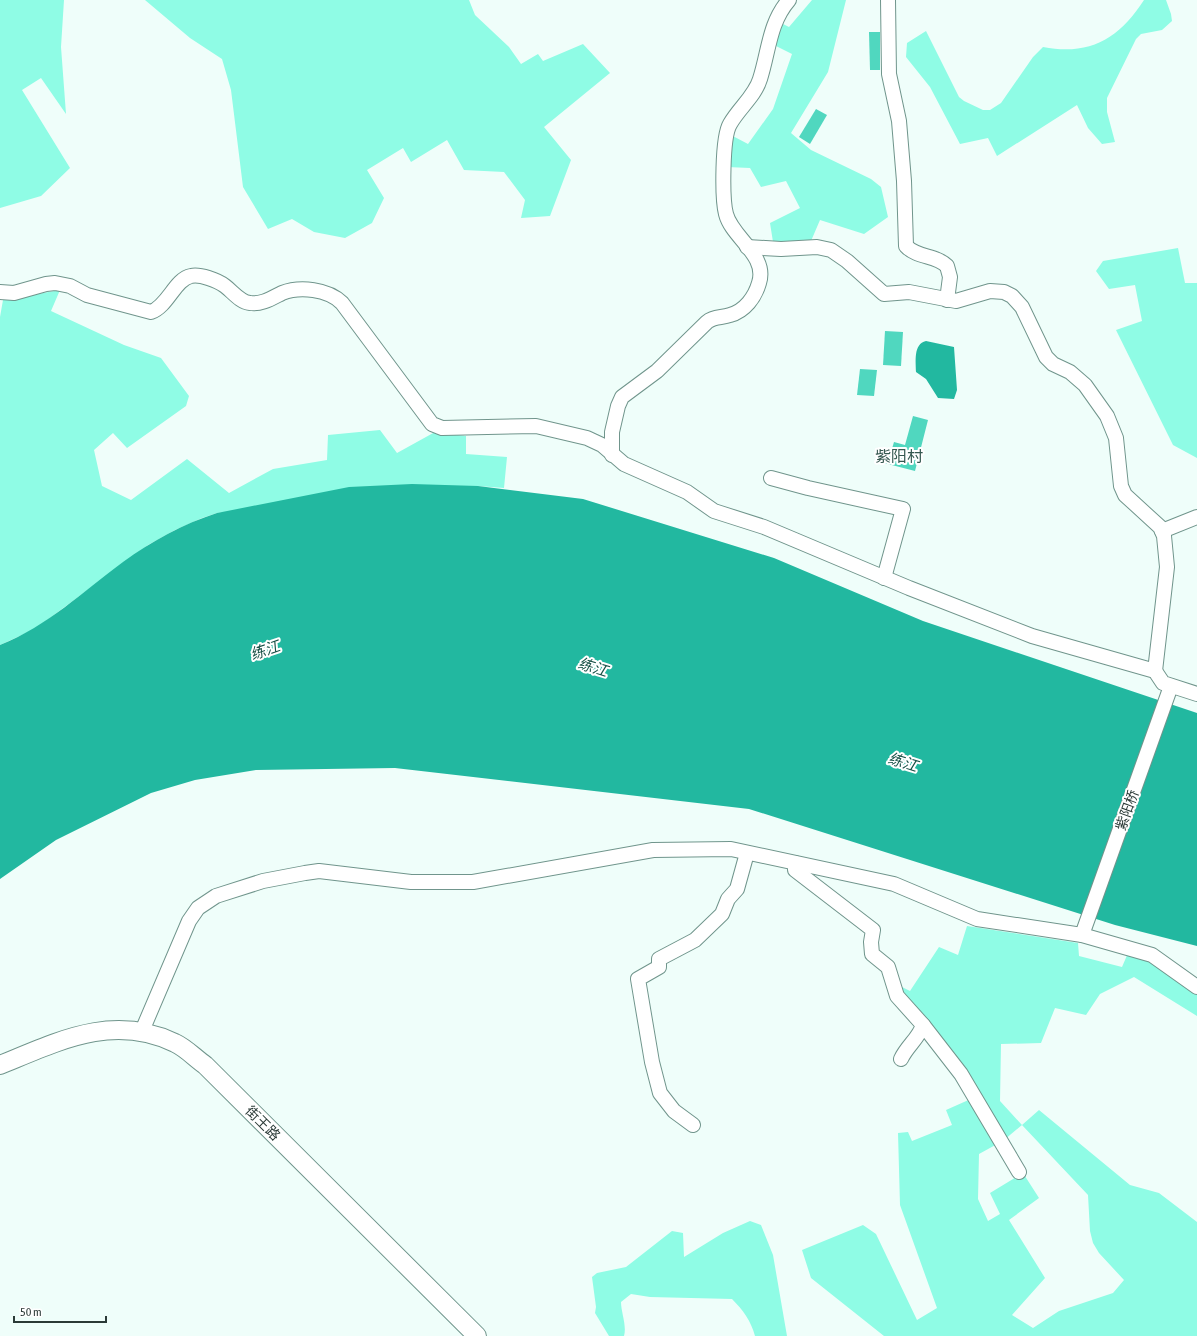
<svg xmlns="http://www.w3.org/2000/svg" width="1197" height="1336" font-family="'Asap Condensed','Noto Sans SC',sans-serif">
<rect width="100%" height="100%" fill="#effefa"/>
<g fill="#8ffce5">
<path d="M 0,0 L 64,0 L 61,47 L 66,114 L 41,78 L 22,90 L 70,168 L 41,196 L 0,208 Z"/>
<path d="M 145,0 L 469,0 L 475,15 L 509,47 L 521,64 L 538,54 L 543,61 L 583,44 L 610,73 L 544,127 L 571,160 L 550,216 L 521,218 L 525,200 L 504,172 L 464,170 L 447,140 L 411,162 L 403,148 L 367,170 L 384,198 L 372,223 L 345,238 L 314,232 L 292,219 L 268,229 L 243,187 L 231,90 L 222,59 L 190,38 Z"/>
<path d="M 812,0 L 846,0 L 828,72 L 791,133 L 811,150 L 871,179 L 881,187 L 888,217 L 864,234 L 820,220 L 811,241 L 773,242 L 770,223 L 800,208 L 786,181 L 761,187 L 750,168 L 727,167 L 729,134 L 748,144 L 773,109 L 792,54 L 776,46 L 781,23 L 789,27 Z"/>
<path d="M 1144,0 L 1166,0 L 1171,14 L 1172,21 L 1162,30 L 1141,34 L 1136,39 L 1107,98 L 1107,112 L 1115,142 L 1102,144 L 1088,128 L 1077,105 L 997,156 L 988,138 L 960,144 L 930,87 L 906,57 L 907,43 L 926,31 L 959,97 L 964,101 L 983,110 L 990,110 L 1001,103 L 1033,57 L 1043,47 C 1089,56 1119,39 1144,0 Z"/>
<path d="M 1178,248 L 1185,283 L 1197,283 L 1197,458 L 1173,445 L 1116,330 L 1142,321 L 1135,285 L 1109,289 L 1096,271 L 1103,261 Z"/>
<path d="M 60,290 L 51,311 L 124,345 L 161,358 L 189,396 L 186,406 L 127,448 L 113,433 L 94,450 L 102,486 L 131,500 L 187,459 L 229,493 L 273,469 L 327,460 L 328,435 L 380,430 L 397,453 L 435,432 L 466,436 L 466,454 L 507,457 L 504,488 L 478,486 L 217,513 L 202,518 L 175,530 L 148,545 L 35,629 L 0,645 L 0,317 L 3,300 Z"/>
<path d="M 967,926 L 1078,943 L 1079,956 L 1122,967 L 1128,953 L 1152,961 L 1197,995 L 1197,1016 L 1134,977 L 1100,994 L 1086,1015 L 1055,1008 L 1041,1043 L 1001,1044 L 1000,1101 L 1022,1125 L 1039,1110 L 1130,1185 L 1159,1193 L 1197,1222 L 1197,1336 L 884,1336 L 811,1278 L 802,1250 L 863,1225 L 876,1234 L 917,1320 L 937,1308 L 900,1205 L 898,1133 L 908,1132 L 912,1141 L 952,1125 L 946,1110 L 973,1098 L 999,1143 L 979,1154 L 978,1199 L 988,1221 L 1000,1214 L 990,1193 L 1023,1173 L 1039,1198 L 1009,1220 L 1045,1278 L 1012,1315 L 1033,1328 L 1059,1311 L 1113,1293 L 1124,1280 L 1099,1253 L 1093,1243 L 1090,1231 L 1088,1195 L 1022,1125 L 1004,1140 L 899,991 L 902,987 L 910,991 L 939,947 L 958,955 Z"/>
<path d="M 750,1221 L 761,1225 L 773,1255 L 787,1336 L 755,1336 C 751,1321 743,1310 732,1299 L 650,1297 L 631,1294 L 621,1302 C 621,1312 627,1326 624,1336 L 609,1336 L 595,1313 L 596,1307 L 592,1277 L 597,1273 L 626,1267 L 672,1231 L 683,1233 L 684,1257 L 723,1233 Z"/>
</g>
<g fill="#22b8a0">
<path d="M 926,341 L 954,347 L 957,390 L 954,399 L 938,398 L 926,379 L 916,372 C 916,362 913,344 926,341 Z"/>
<path d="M 412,484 L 478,486 L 583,499 L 774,558 L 923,621 L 1197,713 L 1197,946 L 1115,925 L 749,809 L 395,768 L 256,770 L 195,780 L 151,793 L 56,840 L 0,879 L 0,645 C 48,626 82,592 123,562 C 152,541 183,524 217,513 L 349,487 Z"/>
</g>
<g fill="#50d7bf">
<path d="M 869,32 L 880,32 L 880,70 L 870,70 Z"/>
<path d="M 816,109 L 827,115 L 810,144 L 799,137 Z"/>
<path d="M 885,331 L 903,332 L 901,366 L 883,365 Z"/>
<path d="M 860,369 L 877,370 L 874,396 L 857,395 Z"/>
<path d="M 913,416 L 928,420 L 915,471 L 884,463 L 887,451 L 891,452 L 894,442 L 905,445 Z"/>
</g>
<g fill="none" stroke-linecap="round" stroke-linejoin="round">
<defs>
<g id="minor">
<path d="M 888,0 L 889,74 L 899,121 L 904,181 L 906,246 C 917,258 936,255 947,266 L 950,277 L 947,300"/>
<path d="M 747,247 L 781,249 L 817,247 L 831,250 L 847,261 L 884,294 L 909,292 L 956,301 L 990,291 L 1004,292 L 1012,296 L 1022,307 L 1046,357 L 1053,364 L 1070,372 L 1085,385 L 1107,416 L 1116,438 L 1121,486 L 1125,495 L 1160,527 L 1164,536 L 1167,567 L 1155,671"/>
<path d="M 0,292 L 14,293 L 46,284 L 55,283 L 70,286 L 87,295 L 151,312 C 168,306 175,279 191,276 C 200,274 217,280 225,286 C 233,292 240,302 250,303 C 261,305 272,298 282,293 C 300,286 328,289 342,303 L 432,424 L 442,428 L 536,426 L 587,438 L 602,445 L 624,464 L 687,492 L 714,511 L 764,527 L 909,588 L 1032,636 L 1155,671 L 1163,683 L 1197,694"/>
<path d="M 612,455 L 612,432 L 618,406 L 622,397 L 657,371 L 707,322 C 714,316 722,318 730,315 C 745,311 755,297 759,283 C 768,255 732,238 726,214 C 722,199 722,137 730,124 C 739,108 755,96 760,79 C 769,51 769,23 789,0"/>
<path d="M 771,478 L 808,488 L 903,509 L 884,578"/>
<path d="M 1162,531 L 1197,517"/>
<path d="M 795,863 L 795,870 L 873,930 L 871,942 L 872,954 L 888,967 L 897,996 L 923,1025 C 919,1038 907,1046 901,1059"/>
<path d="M 1082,935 L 1171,686"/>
<path d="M 923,1025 L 961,1074 L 1019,1172"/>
<path d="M 142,1031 L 189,921 L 198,908 L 216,896 L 263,881 L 305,873 L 319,871 L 411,882 L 473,882 L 653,850 L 731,849 L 894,884 L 977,919 L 1082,935 L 1152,955 L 1197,987"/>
<path d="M 693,1125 L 674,1111 L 660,1093 L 652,1062 L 638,979 L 659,967 L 659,959 L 695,940 L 722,914 L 728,899 L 737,889 L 747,853"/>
</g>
<path id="major" d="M 0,1065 C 59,1041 113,1013 175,1043 C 186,1048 195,1058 205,1065 L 477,1336"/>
</defs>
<use href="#minor" stroke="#70958c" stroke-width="16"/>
<use href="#major" stroke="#70958c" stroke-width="20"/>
<use href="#minor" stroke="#fff" stroke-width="14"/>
<use href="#major" stroke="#fff" stroke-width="18"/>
</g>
<g text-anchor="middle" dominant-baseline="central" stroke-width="4" stroke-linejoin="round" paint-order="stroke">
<g font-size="14" fill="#2b3a37" stroke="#fff">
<text transform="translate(1127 810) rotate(-70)">紫阳桥</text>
<text transform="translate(263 1123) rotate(45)">街王路</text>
</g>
<g font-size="15" font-style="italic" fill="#195147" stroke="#fff">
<text transform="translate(265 650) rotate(-19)">练江</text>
<text transform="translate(593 667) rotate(17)">练江</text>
<text transform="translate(903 762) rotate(17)">练江</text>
</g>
<g font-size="16" fill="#355850" stroke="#fff">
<text x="899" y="456">紫阳村</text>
</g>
</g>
<path d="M14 1316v6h92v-6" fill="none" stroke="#2b3a37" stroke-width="2"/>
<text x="20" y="1316" font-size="12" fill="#2b3a37" stroke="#ffffff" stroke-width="3" paint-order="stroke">50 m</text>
</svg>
